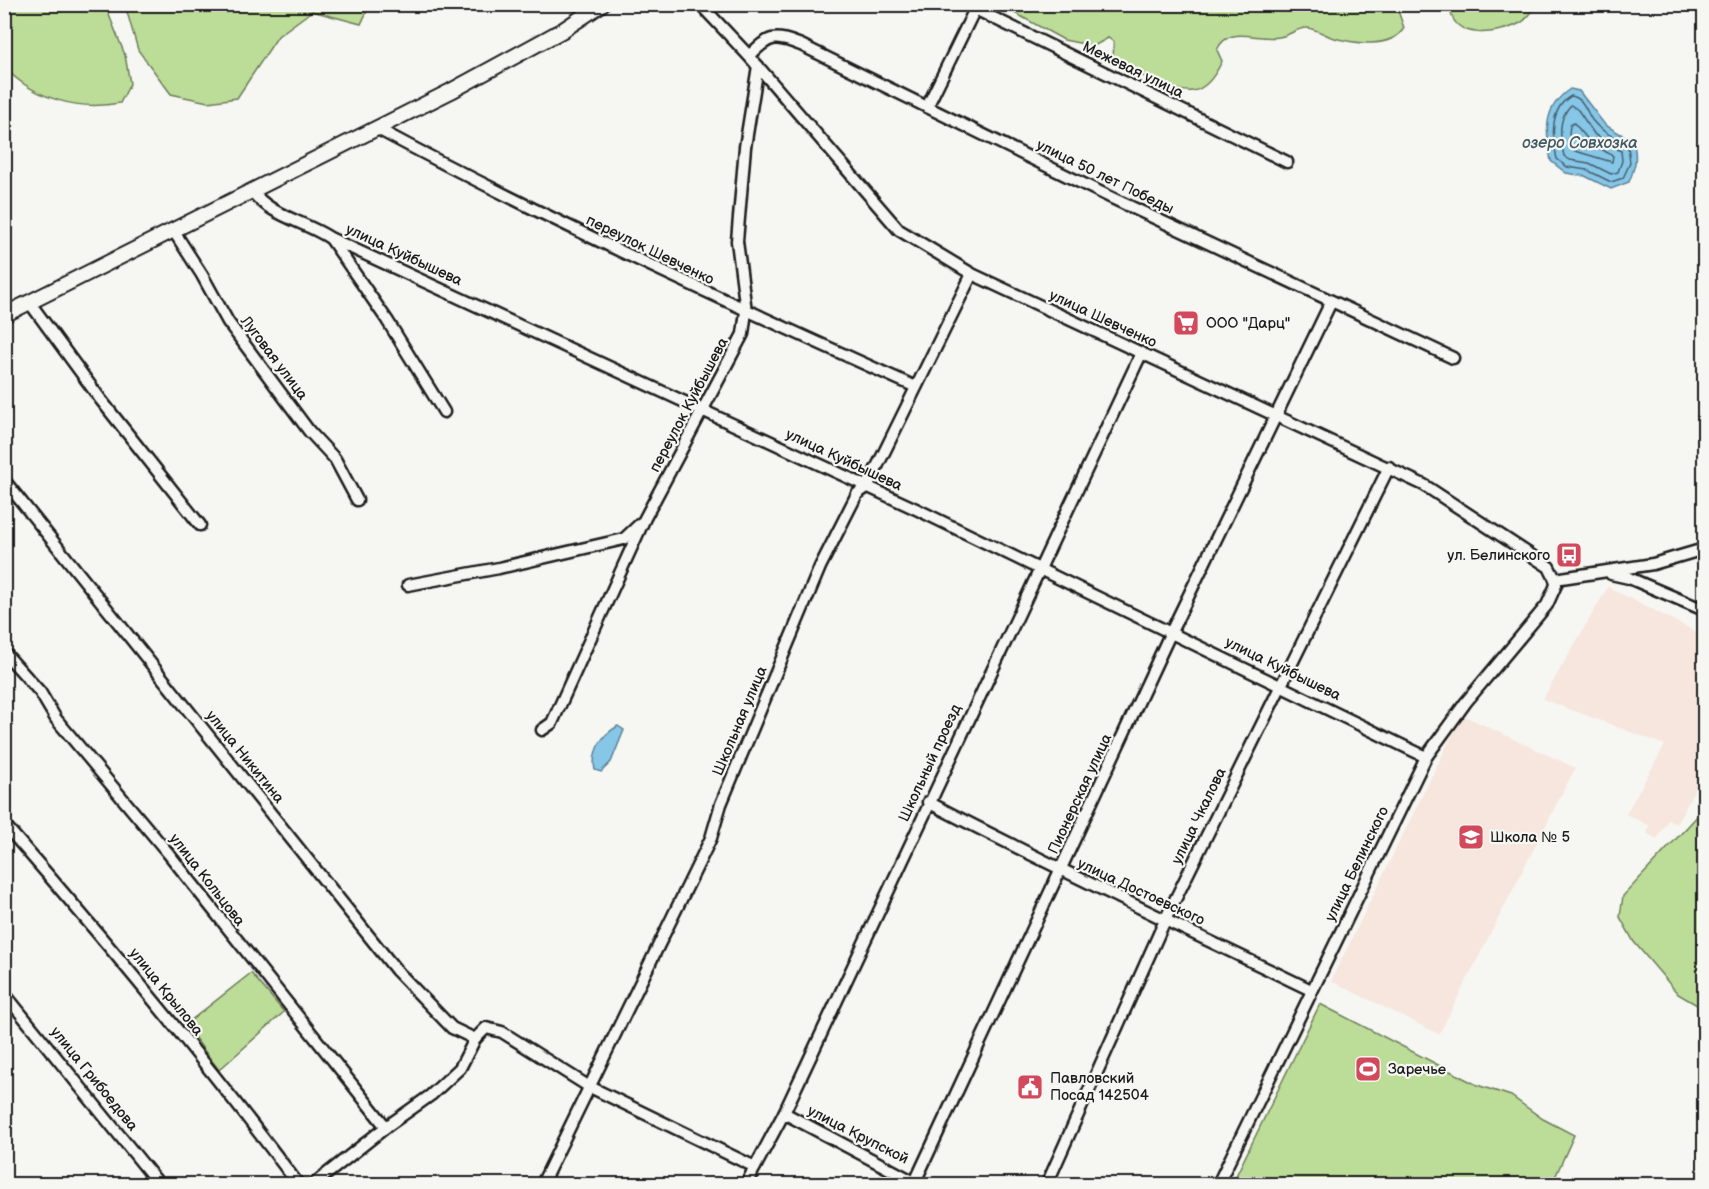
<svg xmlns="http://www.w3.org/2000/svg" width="1709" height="1189" font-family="'Balsamiq Sans',sans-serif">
<rect width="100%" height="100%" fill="#f6f6f2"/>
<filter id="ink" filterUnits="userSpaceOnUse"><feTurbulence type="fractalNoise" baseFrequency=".0167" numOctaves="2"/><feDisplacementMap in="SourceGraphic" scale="12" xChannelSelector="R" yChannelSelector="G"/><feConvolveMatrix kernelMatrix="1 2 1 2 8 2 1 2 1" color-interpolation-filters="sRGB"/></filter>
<g filter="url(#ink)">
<g fill="#f6e6dd">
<path d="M 1608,587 L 1704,636 L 1704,778 L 1702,777 L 1676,824 L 1668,820 L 1657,839 L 1647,833 L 1650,826 L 1626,814 L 1665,745 L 1543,699 Z"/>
<path d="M 1462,715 L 1575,768 L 1439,1034 L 1331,981 Z"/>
</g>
<g fill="#bbdd97" stroke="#6c7c5a" stroke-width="1.5">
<path d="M 4,5 L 105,5 L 125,55 L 130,84 L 120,103 C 78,111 35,99 5,68 Z"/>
<path d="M 125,5 L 125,4 L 370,5 L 361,24 L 312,11 L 278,36 L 237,98 L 208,102 L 171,94 L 138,50 Z"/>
<path d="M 1000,5 L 1396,5 L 1404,28 C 1391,50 1351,43 1331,37 C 1323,34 1313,27 1305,28 C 1296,29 1288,36 1279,37 C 1257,41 1228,24 1217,50 L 1222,61 C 1203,102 1185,94 1150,79 C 1136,73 1123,69 1113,59 L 1114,42 L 1108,38 L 1094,46 L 1064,40 Z"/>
<path d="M 1450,5 L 1450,4 L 1538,5 C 1533,10 1528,18 1522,22 C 1500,35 1450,42 1450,5 Z"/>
<path d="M 1704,809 L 1704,1000 L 1697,1005 L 1678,994 L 1634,942 L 1620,917 L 1623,896 Z"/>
<path d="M 251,973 L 284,1012 L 219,1070 L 185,1025 Z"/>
<path d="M 1320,1004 L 1477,1085 L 1511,1096 L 1543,1119 L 1574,1135 L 1552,1184 L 1232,1184 Z"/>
</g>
<g fill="#86c6e7" stroke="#5c8296" stroke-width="1.5">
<path d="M 1570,89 L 1579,91 L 1605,125 L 1633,141 C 1638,158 1635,167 1629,182 L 1611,189 L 1585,176 L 1566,173 L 1551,161 C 1546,132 1542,108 1570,89 Z"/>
<path d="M 618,726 L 624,730 L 611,762 L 601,772 L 595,770 C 591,751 602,735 618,726 Z"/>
</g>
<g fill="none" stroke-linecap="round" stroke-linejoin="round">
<g stroke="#46606d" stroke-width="1.5">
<path d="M 1571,96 C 1584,98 1586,111 1592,120 C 1601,132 1616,138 1628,146 L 1630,163 L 1623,178 L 1611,182 L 1587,170 L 1567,167 L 1557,159 C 1552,137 1549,109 1571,96 Z"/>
<path d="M 1571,105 L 1578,110 L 1595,135 L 1621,151 L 1622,161 L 1618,172 L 1611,174 L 1589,163 L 1570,160 L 1564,156 C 1560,138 1557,119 1571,105 Z"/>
<path d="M 1574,123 L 1591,143 L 1613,156 L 1612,162 L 1572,150 L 1569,133 L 1570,125 Z"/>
</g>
<defs>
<g id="street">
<path d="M 700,4 L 749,56 L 899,230 L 972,274 L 1424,485 L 1549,567 L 1555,579"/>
<path d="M 965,4 L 1287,162"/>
<path d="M 749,56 C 769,36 774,34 801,45 L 1112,198 L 1453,358"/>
<path d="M 927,107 L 975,9"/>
<path d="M 376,128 C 553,223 734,305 916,387"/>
<path d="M 252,191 C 270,216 304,221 330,238 L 916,509 L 1426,757"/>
<path d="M 173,230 L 202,275 L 228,322 L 309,431 L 335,459 L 357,500"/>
<path d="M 331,239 L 387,320 L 444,412"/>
<path d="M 30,303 L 101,400 L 200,525"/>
<path d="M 4,480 L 396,970 L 452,1028 L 475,1039"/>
<path d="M 1611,574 L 1629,578 L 1704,610"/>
<path d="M 1555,579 L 1653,564 L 1704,549"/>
<path d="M 408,585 L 499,568 L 624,539 L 641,523"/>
<path d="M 4,652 L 40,692 L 56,719 L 168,853 L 386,1127"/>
<path d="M 542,730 L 552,723 L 645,518 L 743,334 L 746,311 L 737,241 L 745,147 L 758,66"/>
<path d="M 928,802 C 1054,868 1183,928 1311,990"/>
<path d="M 4,824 C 106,941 205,1060 298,1184"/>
<path d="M 4,993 L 159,1184"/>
<path d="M 784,1113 L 918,1184"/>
<path d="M 314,1184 L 386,1127 L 431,1095 L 460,1068 L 475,1039 L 486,1028 L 502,1032 L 588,1086 L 755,1167"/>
<path d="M 542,1184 L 711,838 L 721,804 L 820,567 L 857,494 L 867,487 L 972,274"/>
<path d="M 746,1184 L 784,1113 L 1141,354"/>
<path d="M 914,1184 L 1171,632 L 1331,302"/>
<path d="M 1047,1184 L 1166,918 L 1389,467"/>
<path d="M 1218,1184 L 1426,757 L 1466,702 L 1547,605 L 1556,585 L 1555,579"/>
</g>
<path id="secondary" d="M 4,315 L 451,91 L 563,30 L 602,4"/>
</defs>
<use href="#street" stroke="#1c1c1c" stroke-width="15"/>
<use href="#secondary" stroke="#1c1c1c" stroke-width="18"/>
<use href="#street" stroke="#f6f6f2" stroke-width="10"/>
<use href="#secondary" stroke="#f6f6f2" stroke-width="14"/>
</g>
</g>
<defs>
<symbol id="supermarket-square" viewBox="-11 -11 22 22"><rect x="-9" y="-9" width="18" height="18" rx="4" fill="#d1495b" stroke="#f6f6f2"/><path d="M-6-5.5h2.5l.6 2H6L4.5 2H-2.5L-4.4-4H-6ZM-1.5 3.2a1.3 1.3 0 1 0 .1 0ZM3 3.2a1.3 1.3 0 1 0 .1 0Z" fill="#fff"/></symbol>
<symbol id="bus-square" viewBox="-11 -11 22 22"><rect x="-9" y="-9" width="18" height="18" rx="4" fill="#d1495b" stroke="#f6f6f2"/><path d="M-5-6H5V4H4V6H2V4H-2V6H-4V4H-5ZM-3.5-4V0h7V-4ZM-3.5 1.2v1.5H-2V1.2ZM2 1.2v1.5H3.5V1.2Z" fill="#fff"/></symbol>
<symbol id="school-square" viewBox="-11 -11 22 22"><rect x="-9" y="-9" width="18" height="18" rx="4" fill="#d1495b" stroke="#f6f6f2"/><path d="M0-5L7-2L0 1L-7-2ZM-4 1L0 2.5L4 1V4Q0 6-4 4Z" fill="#fff"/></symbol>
<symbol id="stadium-square" viewBox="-11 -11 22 22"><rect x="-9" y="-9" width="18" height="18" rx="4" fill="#d1495b" stroke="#f6f6f2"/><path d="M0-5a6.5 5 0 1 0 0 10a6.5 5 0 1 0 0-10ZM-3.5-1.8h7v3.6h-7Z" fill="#fff"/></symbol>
<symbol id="civic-square" viewBox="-11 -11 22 22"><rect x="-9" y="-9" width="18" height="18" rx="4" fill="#d1495b" stroke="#f6f6f2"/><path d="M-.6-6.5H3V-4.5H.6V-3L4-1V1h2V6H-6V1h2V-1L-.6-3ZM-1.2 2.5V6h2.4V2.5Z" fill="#fff"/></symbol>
</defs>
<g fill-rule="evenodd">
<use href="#supermarket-square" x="1171" y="308" width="30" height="30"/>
<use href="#bus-square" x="1554" y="540" width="30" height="30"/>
<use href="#school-square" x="1456" y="822" width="30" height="30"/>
<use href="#stadium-square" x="1353" y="1054" width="30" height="30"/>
<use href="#civic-square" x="1015" y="1072" width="30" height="30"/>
</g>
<g text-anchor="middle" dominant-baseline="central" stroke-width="4.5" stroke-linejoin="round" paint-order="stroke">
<g font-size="15" fill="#1c1c1c" stroke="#f6f6f2">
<text transform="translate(1133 70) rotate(26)">Межевая улица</text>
<text transform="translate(1105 177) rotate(26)">улица 50 лет Победы</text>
<text transform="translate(650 250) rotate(26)">переулок Шевченко</text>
<text transform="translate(404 255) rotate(25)">улица Куйбышева</text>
<text transform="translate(1103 319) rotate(25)">улица Шевченко</text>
<text transform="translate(274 358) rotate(53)">Луговая улица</text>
<text transform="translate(689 405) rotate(-62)">переулок Куйбышева</text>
<text transform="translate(844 460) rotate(25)">улица Куйбышева</text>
<text transform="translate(1283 669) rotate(26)">улица Куйбышева</text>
<text transform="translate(740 721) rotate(-67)">Школьная улица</text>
<text transform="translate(245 757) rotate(51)">улица Никитина</text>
<text transform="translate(930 763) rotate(-65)">Школьный проезд</text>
<text transform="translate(1080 794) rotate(-65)">Пионерская улица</text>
<text transform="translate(1199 816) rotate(-64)">улица Чкалова</text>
<text transform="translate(1357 864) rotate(-64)">улица Белинского</text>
<text transform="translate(207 880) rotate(52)">улица Кольцова</text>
<text transform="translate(1141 892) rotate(25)">улица Достоевского</text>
<text transform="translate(166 992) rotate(51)">улица Крылова</text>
<text transform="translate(94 1079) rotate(51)">улица Грибоедова</text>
<text transform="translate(858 1135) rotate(27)">улица Крупской</text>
</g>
<g font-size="15" fill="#1c1c1c" stroke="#f6f6f2" text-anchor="start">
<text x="1206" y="323">ООО "Дарц"</text>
<text x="1550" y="555" text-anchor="end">ул. Белинского</text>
<text x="1490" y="837">Школа № 5</text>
<text x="1388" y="1069">Заречье</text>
<text x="1050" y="1078">Павловский<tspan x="1050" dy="17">Посад 142504</tspan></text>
</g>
<g font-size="16" font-style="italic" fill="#415863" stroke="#f6f6f2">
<text x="1580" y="143">озеро Совхозка</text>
</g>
</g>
<rect width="1709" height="1189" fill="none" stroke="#f6f6f2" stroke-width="24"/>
<rect x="12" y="12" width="1685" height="1165" fill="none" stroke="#1c1c1c" stroke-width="2" filter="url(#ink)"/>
</svg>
